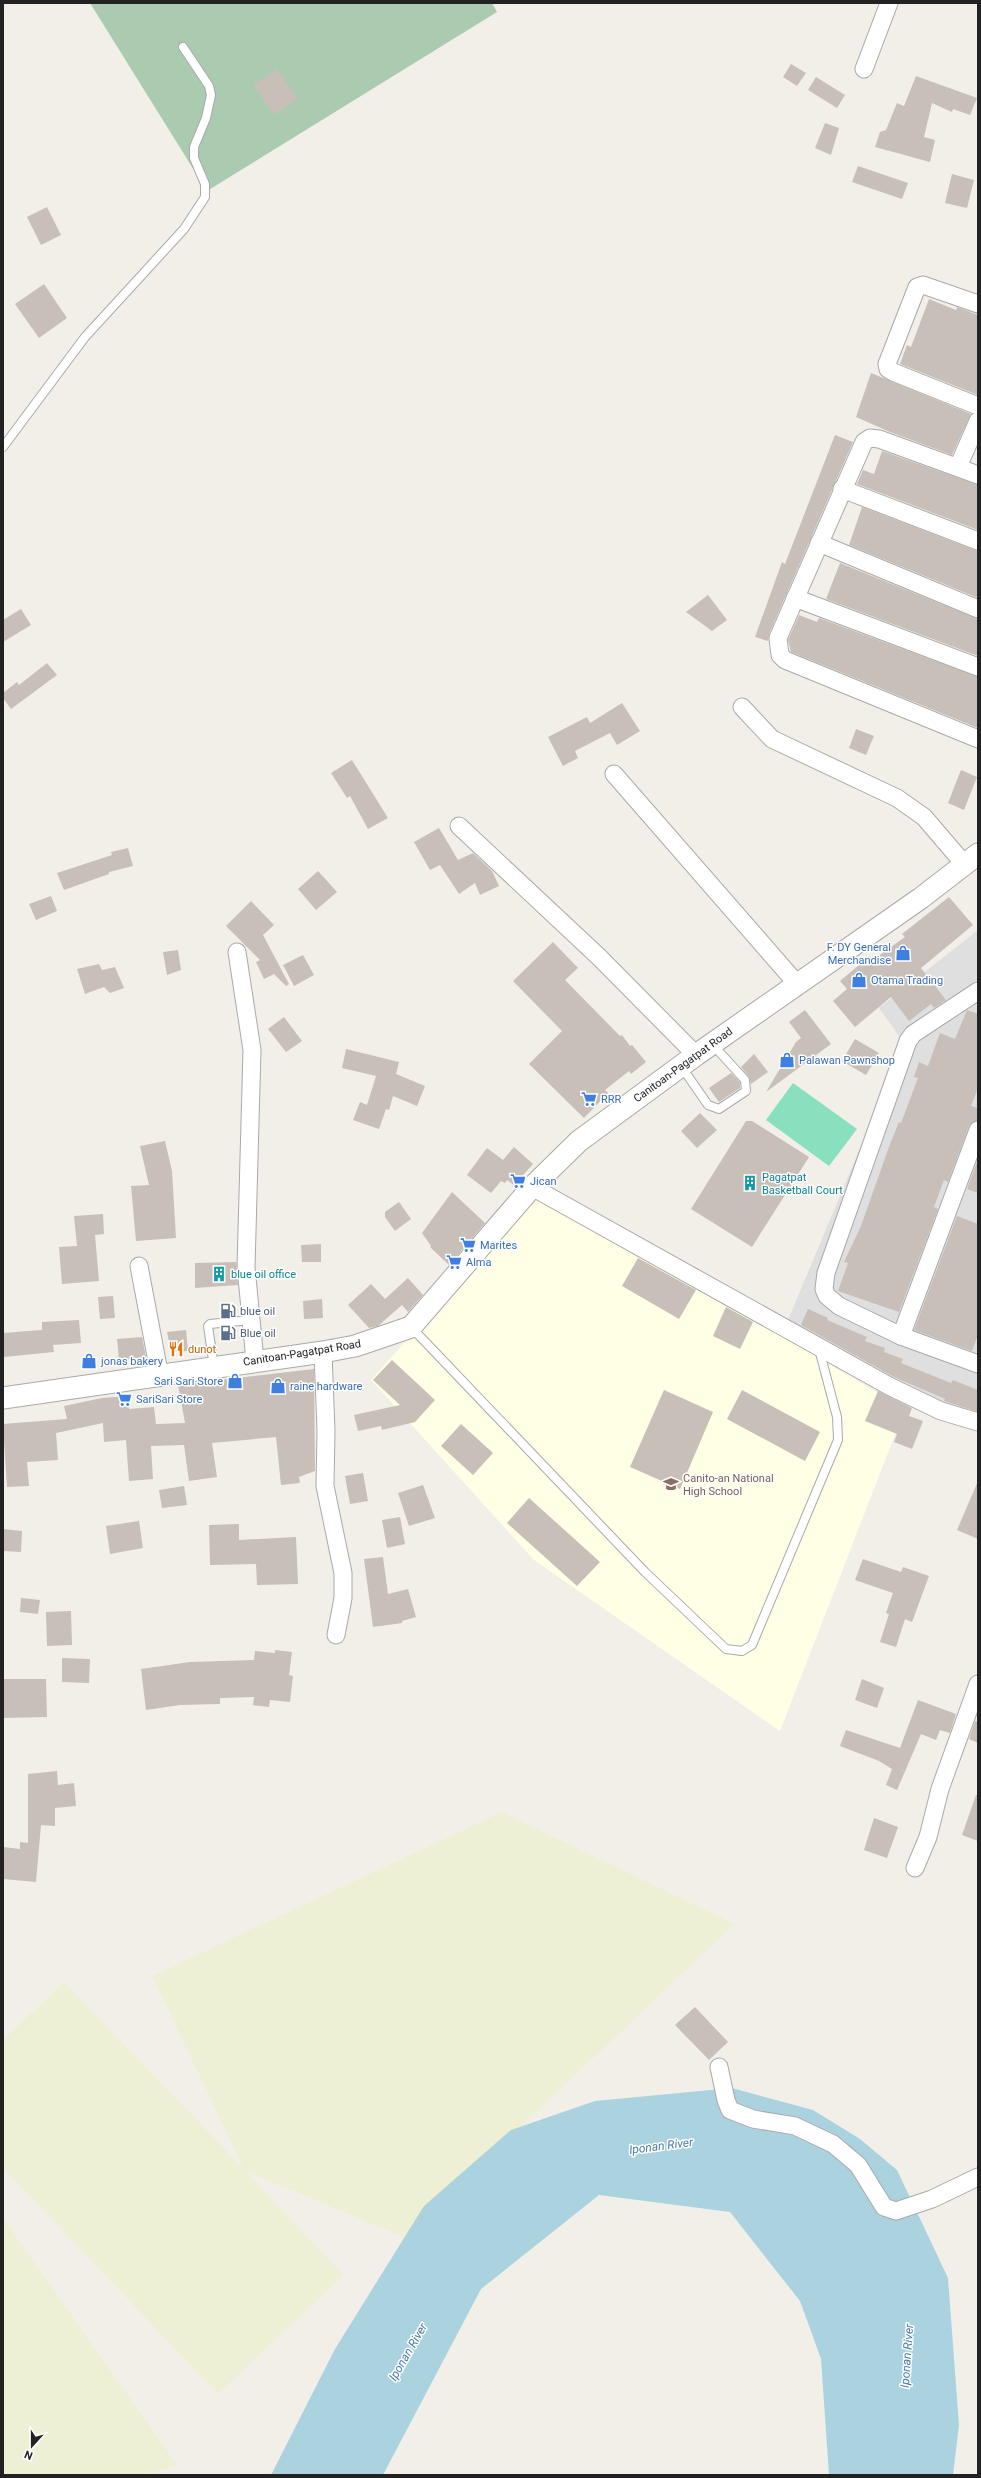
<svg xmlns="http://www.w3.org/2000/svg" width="981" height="2478" font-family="Roboto,sans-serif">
<rect width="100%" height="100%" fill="#f2efe9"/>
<path fill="#e0dfdf" d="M 978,930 L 978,1420 L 920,1396 L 788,1320 L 904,1043 L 879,1008 Z"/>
<path fill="#ffffe5" d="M 538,1192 L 905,1409 L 780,1731 L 534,1560 L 371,1380 Z"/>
<g fill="#eef0d5">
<path d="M 502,1812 L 735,1924 L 404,2237 L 245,2171 L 344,2275 L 218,2394 L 3,2168 L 3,2040 L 64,1982 L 244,2169 L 152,1976 Z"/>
<path d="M 3,2218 L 177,2465 L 147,2475 L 3,2475 Z"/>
</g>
<path fill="#aacbaf" d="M 90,3 L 492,3 L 497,12 L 207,191 Z"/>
<path fill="#88e0be" d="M 793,1083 L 857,1129 L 829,1166 L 766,1120 Z"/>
<path fill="#aad3df" d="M 732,2088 L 813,2110 L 860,2139 L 897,2170 L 948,2278 L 959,2425 L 953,2475 L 829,2475 L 821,2359 L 800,2301 L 730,2212 L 599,2195 L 481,2289 L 383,2475 L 271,2475 L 335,2349 L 424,2206 L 511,2130 L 595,2101 Z"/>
<g fill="#c7bfb8">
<path d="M 791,64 L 806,73 L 797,86 L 783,77 Z"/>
<path d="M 277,69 L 298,99 L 274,115 L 253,85 Z"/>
<path d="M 916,76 L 977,98 L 970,115 L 953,109 L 952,112 L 932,103 L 924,137 L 935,140 L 930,162 L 875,147 L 880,132 L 886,130 L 897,103 L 904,106 Z"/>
<path d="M 816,77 L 845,95 L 837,108 L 808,90 Z"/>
<path d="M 825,123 L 839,128 L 831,155 L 815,148 Z"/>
<path d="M 858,166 L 908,183 L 902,199 L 852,182 Z"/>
<path d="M 952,174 L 974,180 L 967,208 L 945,203 Z"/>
<path d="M 47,207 L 61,235 L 41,245 L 27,217 Z"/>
<path d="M 44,284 L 67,318 L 39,338 L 15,304 Z"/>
<path d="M 929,299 L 956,310 L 957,307 L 978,315 L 978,395 L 900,364 L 907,345 L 911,347 Z"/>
<path d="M 871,373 L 971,414 L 952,455 L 890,432 L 856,417 Z"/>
<path d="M 835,435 L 853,442 L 769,634 L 768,641 L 755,637 L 782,562 L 785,564 Z"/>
<path d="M 882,451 L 978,485 L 978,530 L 857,484 L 863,470 L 874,474 Z"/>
<path d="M 862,507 L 978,551 L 978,598 L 849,545 Z"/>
<path d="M 840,563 L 978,619 L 978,656 L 826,599 Z"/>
<path d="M 708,595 L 727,620 L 712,631 L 686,612 Z"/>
<path d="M 21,609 L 31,625 L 3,642 L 3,620 Z"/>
<path d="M 799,615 L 817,622 L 819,618 L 978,677 L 978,728 L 791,652 L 788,640 Z"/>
<path d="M 47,663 L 57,675 L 11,709 L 3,698 L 3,693 L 17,682 L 19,685 Z"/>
<path d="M 622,703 L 640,731 L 617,745 L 610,733 L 575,751 L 578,758 L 563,766 L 548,737 L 587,717 L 590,723 Z"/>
<path d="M 856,729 L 874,736 L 866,755 L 849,748 Z"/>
<path d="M 352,760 L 388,818 L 368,829 L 350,796 L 347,798 L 331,773 Z"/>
<path d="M 961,770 L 977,777 L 964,810 L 948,803 Z"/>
<path d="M 439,828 L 458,860 L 473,853 L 492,871 L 499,886 L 480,895 L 475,883 L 459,894 L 440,865 L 430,870 L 414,842 Z"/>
<path d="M 128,848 L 133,866 L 109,872 L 109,874 L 64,890 L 57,873 L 112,855 L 111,852 Z"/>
<path d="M 318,871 L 337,892 L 316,910 L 298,889 Z"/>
<path d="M 51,896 L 57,911 L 36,920 L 29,904 Z"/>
<path d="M 949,897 L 973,925 L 921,968 L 946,1000 L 934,1008 L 931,1004 L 909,1021 L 891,997 L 855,1027 L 833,1001 L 847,989 L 840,981 L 864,961 L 867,964 L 905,937 L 902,934 Z"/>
<path d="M 251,901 L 274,925 L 263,935 L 289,984 L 286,986 L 274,974 L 264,979 L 256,962 L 260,960 L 226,926 Z"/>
<path d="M 553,942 L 578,968 L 565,980 L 620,1036 L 622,1035 L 630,1046 L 632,1045 L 646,1062 L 631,1074 L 629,1071 L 605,1090 L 608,1093 L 584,1118 L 529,1064 L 562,1031 L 513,981 Z"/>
<path d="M 178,950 L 181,970 L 167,975 L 163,952 Z"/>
<path d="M 303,955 L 314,975 L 294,986 L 283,965 Z"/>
<path d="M 99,964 L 102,970 L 115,967 L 124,988 L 110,993 L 104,987 L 85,994 L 77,969 Z"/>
<path d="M 805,1010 L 831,1044 L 766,1092 L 796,1042 L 801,1038 L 789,1022 Z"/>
<path d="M 967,1010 L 978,1014 L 978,1088 L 971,1106 L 978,1108 L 978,1120 L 969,1126 L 948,1182 L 944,1180 L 934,1207 L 938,1209 L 899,1312 L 838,1291 L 848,1263 L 844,1262 L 861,1226 L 890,1144 L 899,1122 L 901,1123 L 918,1078 L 914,1077 L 919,1062 L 928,1066 L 940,1033 L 955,1039 Z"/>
<path d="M 284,1017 L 302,1041 L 286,1052 L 268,1029 Z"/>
<path d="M 855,1039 L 879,1053 L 866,1075 L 842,1061 Z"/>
<path d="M 346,1049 L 399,1062 L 396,1074 L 425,1086 L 417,1106 L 393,1096 L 389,1110 L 386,1109 L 379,1129 L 353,1120 L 360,1102 L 367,1105 L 376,1076 L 342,1068 Z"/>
<path d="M 754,1054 L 768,1072 L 751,1084 L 749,1077 L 741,1067 Z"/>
<path d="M 731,1073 L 740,1082 L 740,1088 L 719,1102 L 709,1088 Z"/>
<path d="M 700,1113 L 717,1130 L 697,1148 L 681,1131 Z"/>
<path d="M 746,1121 L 752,1121 L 809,1157 L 752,1247 L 691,1209 Z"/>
<path d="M 165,1141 L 172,1171 L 176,1238 L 136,1241 L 131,1186 L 149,1185 L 140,1146 Z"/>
<path d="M 514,1147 L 533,1164 L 514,1185 L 507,1180 L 505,1183 L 501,1181 L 491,1193 L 467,1175 L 487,1148 L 503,1160 Z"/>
<path d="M 978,1159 L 978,1193 L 967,1189 Z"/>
<path d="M 452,1192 L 485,1223 L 449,1265 L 430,1247 L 431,1246 L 422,1233 Z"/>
<path d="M 399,1202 L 411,1219 L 395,1231 L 385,1217 L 385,1212 Z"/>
<path d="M 103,1214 L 104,1234 L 95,1235 L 99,1281 L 62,1284 L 59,1247 L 77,1246 L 74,1216 Z"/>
<path d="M 957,1216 L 978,1224 L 978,1335 L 972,1351 L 914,1330 Z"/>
<path d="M 321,1244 L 321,1262 L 302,1262 L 301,1245 Z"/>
<path d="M 638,1258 L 696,1290 L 679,1319 L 622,1286 Z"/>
<path d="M 236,1262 L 238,1285 L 195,1288 L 195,1263 Z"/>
<path d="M 408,1278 L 423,1295 L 408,1312 L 402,1305 L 378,1326 L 369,1328 L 348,1305 L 371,1284 L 385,1299 Z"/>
<path d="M 113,1296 L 115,1318 L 100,1319 L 98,1297 Z"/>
<path d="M 322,1299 L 323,1318 L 304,1319 L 303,1301 Z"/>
<path d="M 726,1307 L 753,1322 L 740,1349 L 713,1336 Z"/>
<path d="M 808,1309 L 828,1318 L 827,1320 L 867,1337 L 865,1341 L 885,1348 L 884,1352 L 903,1359 L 901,1363 L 951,1383 L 953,1380 L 978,1390 L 978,1412 L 944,1401 L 945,1399 L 894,1377 L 801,1325 Z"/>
<path d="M 79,1320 L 81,1343 L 53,1345 L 54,1352 L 4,1357 L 3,1333 L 42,1330 L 42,1322 Z"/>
<path d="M 186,1330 L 188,1351 L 171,1352 L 167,1332 Z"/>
<path d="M 142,1337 L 146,1357 L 119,1360 L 117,1339 Z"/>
<path d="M 392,1360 L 435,1400 L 415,1422 L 382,1430 L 381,1426 L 358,1431 L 354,1415 L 400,1405 L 373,1380 Z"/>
<path d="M 314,1369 L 315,1471 L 299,1477 L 300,1483 L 281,1485 L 276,1437 L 212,1443 L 217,1477 L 189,1481 L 184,1445 L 151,1446 L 153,1479 L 129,1481 L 126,1440 L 104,1442 L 103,1423 L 56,1433 L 58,1460 L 27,1462 L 29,1486 L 7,1487 L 3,1424 L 67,1419 L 64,1406 L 102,1398 L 128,1396 L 129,1409 L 154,1407 L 156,1424 L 185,1423 L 178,1385 Z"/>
<path d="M 664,1390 L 713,1412 L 680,1489 L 630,1467 Z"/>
<path d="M 742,1390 L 820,1432 L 805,1461 L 727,1419 Z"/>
<path d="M 878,1391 L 912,1408 L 909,1416 L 923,1421 L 912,1449 L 894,1442 L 897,1434 L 865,1421 Z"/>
<path d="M 461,1424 L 493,1453 L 473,1475 L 441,1446 Z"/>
<path d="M 363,1473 L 368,1501 L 350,1504 L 345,1476 Z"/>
<path d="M 978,1481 L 978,1539 L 957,1530 Z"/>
<path d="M 423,1485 L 435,1518 L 409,1526 L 398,1493 Z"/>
<path d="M 184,1486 L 187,1505 L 162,1508 L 159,1490 Z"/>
<path d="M 529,1498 L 600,1562 L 577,1586 L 507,1523 Z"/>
<path d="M 400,1517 L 405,1544 L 387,1548 L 382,1520 Z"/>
<path d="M 139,1521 L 143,1548 L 110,1554 L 106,1526 Z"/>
<path d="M 239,1524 L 239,1540 L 296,1537 L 298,1584 L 257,1585 L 256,1564 L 210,1565 L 209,1525 Z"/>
<path d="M 3,1529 L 22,1531 L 21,1552 L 3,1551 Z"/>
<path d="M 383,1557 L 388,1594 L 408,1589 L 416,1617 L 402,1621 L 402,1623 L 373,1627 L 364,1559 Z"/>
<path d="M 863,1559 L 901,1572 L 903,1567 L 929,1576 L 912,1622 L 905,1619 L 896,1647 L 880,1642 L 889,1614 L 886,1613 L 893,1593 L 855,1580 Z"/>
<path d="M 21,1598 L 40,1600 L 38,1614 L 20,1612 Z"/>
<path d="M 71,1611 L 72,1645 L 47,1646 L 46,1612 Z"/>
<path d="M 275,1650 L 292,1652 L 289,1675 L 293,1676 L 290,1702 L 270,1700 L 269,1707 L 253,1705 L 254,1697 L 220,1698 L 220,1704 L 180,1705 L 146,1710 L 141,1669 L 190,1662 L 254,1660 L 255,1651 L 275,1653 Z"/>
<path d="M 62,1658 L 90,1659 L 89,1683 L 62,1682 Z"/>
<path d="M 3,1679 L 46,1679 L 47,1717 L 3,1718 Z"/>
<path d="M 862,1679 L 884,1688 L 877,1708 L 855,1700 Z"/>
<path d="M 918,1700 L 956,1714 L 950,1733 L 940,1730 L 936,1740 L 921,1734 L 897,1790 L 886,1785 L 892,1769 L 879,1761 L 840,1746 L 846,1730 L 900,1748 Z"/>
<path d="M 975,1721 L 978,1722 L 978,1743 L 969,1739 Z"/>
<path d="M 57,1771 L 58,1785 L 74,1783 L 76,1806 L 55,1808 L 55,1826 L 41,1825 L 36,1882 L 3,1879 L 3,1847 L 20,1849 L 20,1842 L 28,1843 L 28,1774 Z"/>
<path d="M 976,1795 L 978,1795 L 978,1841 L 962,1835 Z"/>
<path d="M 874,1818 L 898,1827 L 887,1858 L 864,1850 Z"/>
<path d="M 695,2007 L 728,2042 L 709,2060 L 675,2025 Z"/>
</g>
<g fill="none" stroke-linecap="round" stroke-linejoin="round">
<defs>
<g id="service">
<path d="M 3,447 L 85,337 L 184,229 L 205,197 L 205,184 L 194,158 L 194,147 L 206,118 L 211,95 L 209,86 L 183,47"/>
<path d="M 681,1066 L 708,1105 L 719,1109 L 746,1091 L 745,1080 L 713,1045"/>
<path d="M 411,1327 L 645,1572 L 726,1649 L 742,1651 L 752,1645 L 838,1440 L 837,1417 L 819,1349"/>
<path d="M 214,1367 L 208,1326 L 210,1324 L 250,1320"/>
</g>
<g id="minor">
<path d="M 864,69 L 889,3"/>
<path d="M 978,304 L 923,285 L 917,287 L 887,364 L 888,369 L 893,372 L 978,406"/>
<path d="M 958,467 L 978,421"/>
<path d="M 978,475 L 879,439 L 870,438 L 864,442 L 778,638 L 780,655 L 785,660 L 978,739"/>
<path d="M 842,489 L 978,541"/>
<path d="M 819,543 L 978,609"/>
<path d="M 795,598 L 978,667"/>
<path d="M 742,707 L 772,739 L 897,798 L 924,817 L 965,865"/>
<path d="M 614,774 L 798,985"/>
<path d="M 459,826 L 599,957 L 696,1055"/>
<path d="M 237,952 L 252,1050 L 246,1267 L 255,1361"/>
<path d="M 978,991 L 913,1034 L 908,1041 L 826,1273 L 824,1289 L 827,1296 L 839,1306 L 901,1336 L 978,1364"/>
<path d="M 532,1187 L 889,1386 L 941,1411 L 978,1422"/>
<path d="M 139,1266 L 160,1377"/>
<path d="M 901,1336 L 978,1130"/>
<path d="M 323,1352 L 326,1431 L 325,1486 L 343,1573 L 343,1598 L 336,1635"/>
<path d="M 915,1868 L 928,1837 L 940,1789 L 978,1684"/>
<path d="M 719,2067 L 726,2100 L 730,2110 L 753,2119 L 795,2126 L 833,2144 L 858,2165 L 884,2207 L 896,2211 L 932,2199 L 978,2177"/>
</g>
<path id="tertiary" d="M 3,1398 L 323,1352 L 355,1346 L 411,1327 L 532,1187 L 579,1141 L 696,1055 L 921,898 L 978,854"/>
</defs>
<use href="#service" stroke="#a9a9a9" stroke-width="10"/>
<use href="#minor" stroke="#a9a9a9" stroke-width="19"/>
<use href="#tertiary" stroke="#a9a9a9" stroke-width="23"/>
<use href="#service" stroke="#fff" stroke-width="8"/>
<use href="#minor" stroke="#fff" stroke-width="17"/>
<use href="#tertiary" stroke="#fff" stroke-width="21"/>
</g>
<defs>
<symbol id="shop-bare" viewBox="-9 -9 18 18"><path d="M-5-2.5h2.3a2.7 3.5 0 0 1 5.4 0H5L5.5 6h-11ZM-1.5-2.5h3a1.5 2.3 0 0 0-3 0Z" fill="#3f7fe0" stroke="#fff" stroke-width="2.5" paint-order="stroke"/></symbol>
<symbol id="supermarket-bare" viewBox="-9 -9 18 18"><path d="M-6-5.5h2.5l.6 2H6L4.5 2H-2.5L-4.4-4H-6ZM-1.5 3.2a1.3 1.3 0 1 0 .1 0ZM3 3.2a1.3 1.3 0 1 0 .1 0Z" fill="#3f7fe0" stroke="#fff" stroke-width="2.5" paint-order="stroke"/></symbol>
<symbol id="building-bare" viewBox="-9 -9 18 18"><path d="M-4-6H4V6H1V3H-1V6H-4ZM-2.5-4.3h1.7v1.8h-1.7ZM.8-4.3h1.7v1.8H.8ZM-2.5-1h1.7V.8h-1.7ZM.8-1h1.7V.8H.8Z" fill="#0f9aa8" stroke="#fff" stroke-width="2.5" paint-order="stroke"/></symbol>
<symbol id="fuel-bare" viewBox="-9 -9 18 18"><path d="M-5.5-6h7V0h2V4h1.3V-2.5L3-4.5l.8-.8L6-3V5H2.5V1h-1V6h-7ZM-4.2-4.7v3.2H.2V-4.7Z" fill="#5c6f8a" stroke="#fff" stroke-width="2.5" paint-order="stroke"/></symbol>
<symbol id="restaurant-bare" viewBox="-9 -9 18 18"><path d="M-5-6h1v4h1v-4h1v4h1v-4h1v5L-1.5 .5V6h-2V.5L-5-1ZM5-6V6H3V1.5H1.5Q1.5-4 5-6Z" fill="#e8710a" stroke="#fff" stroke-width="2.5" paint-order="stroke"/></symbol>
<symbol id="school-bare" viewBox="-9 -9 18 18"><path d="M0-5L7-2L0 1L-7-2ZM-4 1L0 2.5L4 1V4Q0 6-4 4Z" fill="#8d6e63" stroke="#fff" stroke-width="2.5" paint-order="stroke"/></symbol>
</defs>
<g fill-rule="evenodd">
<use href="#shop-bare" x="892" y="942" width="22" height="22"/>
<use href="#shop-bare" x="848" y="969" width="22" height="22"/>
<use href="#shop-bare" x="776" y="1049" width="22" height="22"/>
<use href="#supermarket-bare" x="578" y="1088" width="22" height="22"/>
<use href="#supermarket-bare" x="507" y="1170" width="22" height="22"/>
<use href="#building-bare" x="739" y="1172" width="22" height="22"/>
<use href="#supermarket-bare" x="457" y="1234" width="22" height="22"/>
<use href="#supermarket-bare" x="443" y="1251" width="22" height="22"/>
<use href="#building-bare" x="208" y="1263" width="22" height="22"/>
<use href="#fuel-bare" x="217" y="1300" width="22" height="22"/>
<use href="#fuel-bare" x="217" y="1322" width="22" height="22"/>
<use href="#restaurant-bare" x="165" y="1338" width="22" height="22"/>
<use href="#shop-bare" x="78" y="1350" width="22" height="22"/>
<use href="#shop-bare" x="224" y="1370" width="22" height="22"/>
<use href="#shop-bare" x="267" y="1375" width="22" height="22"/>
<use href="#supermarket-bare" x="113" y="1388" width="22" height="22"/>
<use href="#school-bare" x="660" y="1473" width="22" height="22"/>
</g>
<g text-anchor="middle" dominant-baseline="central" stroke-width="3" stroke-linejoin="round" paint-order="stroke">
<g font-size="11" fill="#366cbe" stroke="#fff" text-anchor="start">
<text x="891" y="947" text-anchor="end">F. DY General<tspan x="891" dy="13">Merchandise</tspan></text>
<text x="871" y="980">Otama Trading</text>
<text x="799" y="1060">Palawan Pawnshop</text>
<text x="601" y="1099">RRR</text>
<text x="530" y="1181">Jican</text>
<text x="480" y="1245">Marites</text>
<text x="466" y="1262">Alma</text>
<text x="101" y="1361">jonas bakery</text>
<text x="223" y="1381" text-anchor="end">Sari Sari Store</text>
<text x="290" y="1386">raine hardware</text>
<text x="136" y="1399">SariSari Store</text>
</g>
<g font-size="11" fill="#222" stroke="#fff">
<text transform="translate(683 1065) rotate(-36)">Canitoan-Pagatpat Road</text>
<text transform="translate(302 1353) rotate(-9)">Canitoan-Pagatpat Road</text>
</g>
<g font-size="11" fill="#0d838f" stroke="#fff" text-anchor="start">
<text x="762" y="1177">Pagatpat<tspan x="762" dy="13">Basketball Court</tspan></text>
<text x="231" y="1274">blue oil office</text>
</g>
<g font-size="11" fill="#4e5e75" stroke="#fff" text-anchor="start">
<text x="240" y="1311">blue oil</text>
<text x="240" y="1333">Blue oil</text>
</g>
<g font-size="11" fill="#c56008" stroke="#fff" text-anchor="start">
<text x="188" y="1349">dunot</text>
</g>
<g font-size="11" fill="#785e54" stroke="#fff" text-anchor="start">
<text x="683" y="1478">Canito-an National<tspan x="683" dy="13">High School</tspan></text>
</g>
<g font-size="12" font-style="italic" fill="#4a7aab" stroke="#fff">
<text transform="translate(661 2146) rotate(-7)">Iponan River</text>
<text transform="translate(408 2352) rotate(-60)">Iponan River</text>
<text transform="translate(907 2356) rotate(-86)">Iponan River</text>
</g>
</g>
<rect width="981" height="2478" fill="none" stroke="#222222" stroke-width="8"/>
<g transform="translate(32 2446) rotate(201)" stroke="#ffffff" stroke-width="3" paint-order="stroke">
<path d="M0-3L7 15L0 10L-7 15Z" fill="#222222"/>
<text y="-6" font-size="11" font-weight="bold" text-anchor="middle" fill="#222222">N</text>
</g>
</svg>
